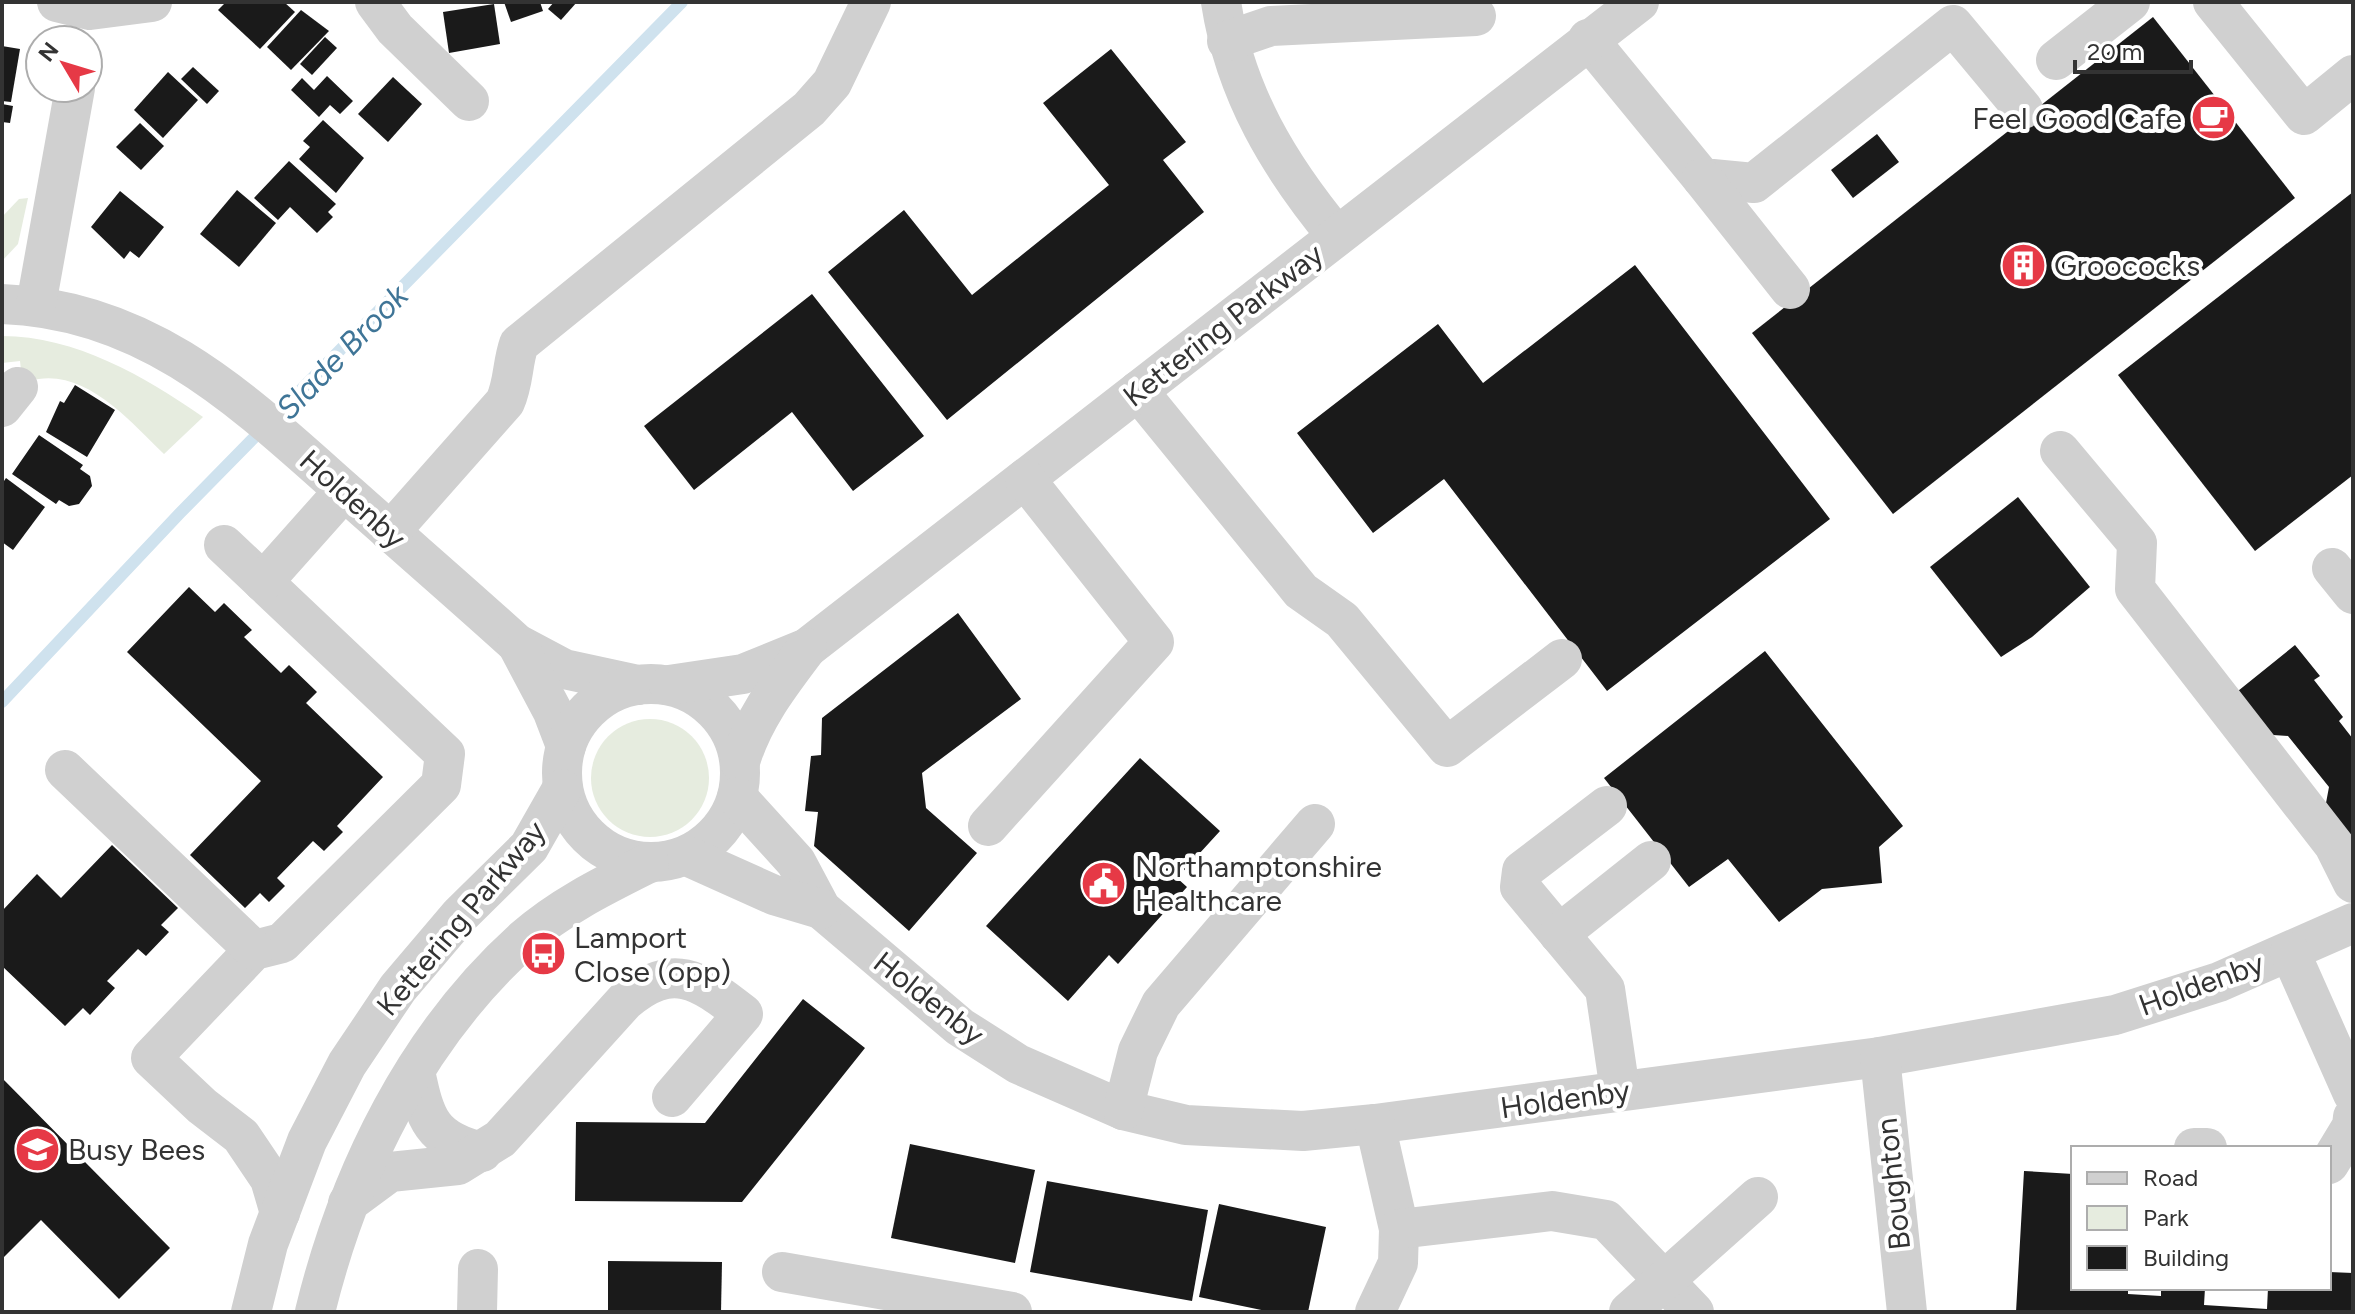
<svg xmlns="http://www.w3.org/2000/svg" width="2355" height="1314" font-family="Figtree,sans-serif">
<rect width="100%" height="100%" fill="#fff"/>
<g fill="#e6ecdf">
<path d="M 28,198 L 18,244 L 2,261 L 2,217 L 19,199 Z"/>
<path d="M 2,336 C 75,336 144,376 203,417 L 164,454 C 129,420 83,365 29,381 L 21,370 L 20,361 L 2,363 Z"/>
<circle cx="650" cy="778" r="59"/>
</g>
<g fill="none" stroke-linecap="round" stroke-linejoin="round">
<path stroke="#cfe2ee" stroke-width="12" d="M 2,702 L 180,513 L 682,2"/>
</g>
<g fill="#1a1a1a">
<path d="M 226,2 L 284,2 L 295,12 L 260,49 L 218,10 Z"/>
<path d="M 504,2 L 540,2 L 543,11 L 511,22 Z"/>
<path d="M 554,2 L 577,2 L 561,20 L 548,9 Z"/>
<path d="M 494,4 L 500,44 L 449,53 L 443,12 Z"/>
<path d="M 301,10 L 329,31 L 291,70 L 267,47 Z"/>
<path d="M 2153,17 L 2295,198 L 1893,514 L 1752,333 Z"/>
<path d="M 325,37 L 337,48 L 312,75 L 300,64 Z"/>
<path d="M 2,46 L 20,49 L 11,102 L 2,101 Z"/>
<path d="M 1111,49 L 1186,142 L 1163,160 L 1204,212 L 947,420 L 828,272 L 904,210 L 972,295 L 1109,185 L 1043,103 Z"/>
<path d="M 193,67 L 219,91 L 207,104 L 181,79 Z"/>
<path d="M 168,72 L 198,100 L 163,138 L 134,110 Z"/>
<path d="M 327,76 L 353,101 L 340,114 L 330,105 L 319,117 L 291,90 L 302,78 L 314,90 Z"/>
<path d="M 393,77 L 422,104 L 388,142 L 358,114 Z"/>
<path d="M 2,104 L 13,106 L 10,123 L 2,122 Z"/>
<path d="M 323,120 L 364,158 L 336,193 L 299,159 L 310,147 L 303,141 Z"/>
<path d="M 140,123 L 164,146 L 141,170 L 116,147 Z"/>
<path d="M 1877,134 L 1899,162 L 1853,198 L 1831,170 Z"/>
<path d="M 289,161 L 336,204 L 328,212 L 333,217 L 317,233 L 290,207 L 278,220 L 254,198 Z"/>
<path d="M 237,190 L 276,223 L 239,267 L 200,234 Z"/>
<path d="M 120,191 L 164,227 L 139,258 L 130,251 L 124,259 L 91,227 Z"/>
<path d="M 2353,192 L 2353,475 L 2255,551 L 2118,375 Z"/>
<path d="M 1635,265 L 1830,519 L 1607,691 L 1444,479 L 1373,533 L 1297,433 L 1438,324 L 1483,383 Z"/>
<path d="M 812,294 L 924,436 L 853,491 L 792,412 L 694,490 L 644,426 Z"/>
<path d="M 75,385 L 115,410 L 87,457 L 46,432 L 60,401 L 64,403 Z"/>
<path d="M 39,435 L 83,465 L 80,469 L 90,476 L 92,486 L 79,504 L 69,506 L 59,500 L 56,504 L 12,474 Z"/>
<path d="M 6,478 L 45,507 L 13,550 L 2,542 L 2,484 Z"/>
<path d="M 2018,497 L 2090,587 L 2032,637 L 2001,657 L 1930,567 Z"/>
<path d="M 189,587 L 215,612 L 224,603 L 252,630 L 244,637 L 281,673 L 289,665 L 317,692 L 306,703 L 383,777 L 337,826 L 343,832 L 324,851 L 313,841 L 277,878 L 285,886 L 269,902 L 260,893 L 245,908 L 190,855 L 261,781 L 127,652 Z"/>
<path d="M 958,613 L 1021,699 L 922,773 L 926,808 L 977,853 L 909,931 L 814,846 L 818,812 L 805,811 L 811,756 L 821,755 L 822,718 Z"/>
<path d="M 2295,645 L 2320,676 L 2314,680 L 2343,717 L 2339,721 L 2353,739 L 2353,844 L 2326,803 L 2329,787 L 2288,736 L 2273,735 L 2233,695 Z"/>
<path d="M 1765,651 L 1903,826 L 1879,847 L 1882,883 L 1822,889 L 1779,922 L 1728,859 L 1689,887 L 1604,778 Z"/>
<path d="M 1140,758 L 1220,831 L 1177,878 L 1187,887 L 1118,964 L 1109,955 L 1068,1001 L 986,926 Z"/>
<path d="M 112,845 L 178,908 L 161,925 L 169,932 L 146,956 L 138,949 L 107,981 L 115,988 L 90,1015 L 83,1008 L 65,1026 L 2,966 L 2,911 L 37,874 L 61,898 Z"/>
<path d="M 803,999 L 865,1048 L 742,1202 L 575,1201 L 576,1122 L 705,1123 Z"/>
<path d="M 2,1078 L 170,1248 L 119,1299 L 41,1220 L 2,1259 Z"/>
<path d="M 910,1144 L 1035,1170 L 1015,1263 L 891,1238 Z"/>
<path d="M 2024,1171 L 2073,1174 L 2073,1288 L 2128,1288 L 2128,1294 L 2161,1296 L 2161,1288 L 2205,1288 L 2204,1305 L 2267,1309 L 2268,1288 L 2329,1288 L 2329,1272 L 2353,1273 L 2353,1312 L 2016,1312 Z"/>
<path d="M 1047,1181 L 1208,1210 L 1192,1301 L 1030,1272 Z"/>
<path d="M 1219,1204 L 1326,1227 L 1308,1312 L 1271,1312 L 1199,1297 Z"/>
<path d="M 608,1261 L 722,1262 L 721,1312 L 608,1312 Z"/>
</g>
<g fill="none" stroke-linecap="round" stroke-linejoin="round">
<g stroke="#d0d0d0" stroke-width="40">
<path d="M 57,2 L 90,10 L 152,2"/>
<path d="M 375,2 L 395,29 L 469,101"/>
<path d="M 1221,2 C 1235,93 1279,166 1337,236"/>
<path d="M 2213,2 L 2304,115 L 2353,75"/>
<path d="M 1588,39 L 1702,178 L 1754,183 L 1953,25 L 2023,109"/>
<path d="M 1227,41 L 1271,26 L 1476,16"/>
<path d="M 2056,60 L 2130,2"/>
<path d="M 1702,178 L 1790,289"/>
<path d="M 2,304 C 150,309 245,403 349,495 C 405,545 462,594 517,644 L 564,669 L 638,685"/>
<path d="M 36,305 L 75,88"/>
<path d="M 1138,391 L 1301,591 L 1342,620 L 1447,747 L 1562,659"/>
<path d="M 2,407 L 18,387"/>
<path d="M 2060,451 L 2137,543 L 2135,589 L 2334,845 L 2353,883"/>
<path d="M 390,532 L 505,402 C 514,382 512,364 519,344 L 809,109 L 832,83 L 871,2"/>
<path d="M 224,545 L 445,754 L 441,785 L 282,943 L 254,950 L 151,1058 L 202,1106 L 241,1136 L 270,1179 L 280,1213"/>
<path d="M 2332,568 L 2353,594"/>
<path d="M 263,582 L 344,491"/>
<path d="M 517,644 L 553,712 L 566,746"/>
<circle cx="651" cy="773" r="89"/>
<path d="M 669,685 L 743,674 L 807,648 L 1639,2"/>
<path d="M 740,762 C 753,718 780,684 807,648"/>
<path d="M 65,770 L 254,950"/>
<path d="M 737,797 L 796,862 L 821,909 L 960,1027 L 1018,1064 L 1123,1110 L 1186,1125 L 1303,1131 L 1375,1124 L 1880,1057 L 2115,1015 L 2219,982 L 2353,923"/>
<path d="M 1607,806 L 1522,871 L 1520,887 L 1605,989 L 1620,1091"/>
<path d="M 988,826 L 1154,642 L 1025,479"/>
<path d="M 687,856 L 774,895 L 821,909"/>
<path d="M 1559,934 L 1651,861"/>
<path d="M 2290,952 L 2353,1094"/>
<path d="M 1880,1057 L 1907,1312"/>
<path d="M 415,1071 C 425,1119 431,1140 482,1152"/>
<path d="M 1123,1110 L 1138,1051 L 1161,1004 L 1315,824"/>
<path d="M 1375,1124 L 1399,1229 L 1398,1263 L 1375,1312"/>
<path d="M 2194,1148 L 2207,1148"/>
<path d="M 2329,1164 L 2352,1126 L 2353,1117"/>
<path d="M 348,1203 L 390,1172 L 458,1165 L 500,1139 L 625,1001 C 672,961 699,979 743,1014 L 672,1097"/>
<path d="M 1399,1229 L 1552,1211 L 1606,1220 L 1694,1312"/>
<path d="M 782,1272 L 1012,1312"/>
<path d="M 251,1312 L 268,1244 L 307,1141 L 347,1064 L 398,988 L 460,915 L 529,847 L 562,789"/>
<path d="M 315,1312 C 349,1173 416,1036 524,939 C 560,907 605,885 649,863"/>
<path d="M 477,1312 L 478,1269"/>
<path d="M 1629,1312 L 1758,1197"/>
</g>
</g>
<defs>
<symbol id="cafe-disc" viewBox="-11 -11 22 22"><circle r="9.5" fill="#e63946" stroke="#fff"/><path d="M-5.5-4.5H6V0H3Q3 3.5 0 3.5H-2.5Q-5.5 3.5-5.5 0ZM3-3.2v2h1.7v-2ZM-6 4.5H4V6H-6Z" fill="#fff"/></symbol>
<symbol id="building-disc" viewBox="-11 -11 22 22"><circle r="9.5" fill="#e63946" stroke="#fff"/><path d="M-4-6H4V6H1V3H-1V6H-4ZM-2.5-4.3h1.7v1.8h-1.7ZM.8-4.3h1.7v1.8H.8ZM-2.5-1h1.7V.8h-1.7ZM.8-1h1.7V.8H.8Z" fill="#fff"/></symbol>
<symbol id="civic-disc" viewBox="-11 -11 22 22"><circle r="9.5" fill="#e63946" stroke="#fff"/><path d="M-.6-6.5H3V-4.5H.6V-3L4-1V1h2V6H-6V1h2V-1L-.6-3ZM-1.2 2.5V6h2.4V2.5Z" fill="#fff"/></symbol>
<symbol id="bus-disc" viewBox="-11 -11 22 22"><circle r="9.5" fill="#e63946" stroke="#fff"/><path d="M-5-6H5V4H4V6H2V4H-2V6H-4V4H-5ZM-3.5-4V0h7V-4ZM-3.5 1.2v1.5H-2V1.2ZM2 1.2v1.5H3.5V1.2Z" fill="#fff"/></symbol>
<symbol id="school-disc" viewBox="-11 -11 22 22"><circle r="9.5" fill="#e63946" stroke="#fff"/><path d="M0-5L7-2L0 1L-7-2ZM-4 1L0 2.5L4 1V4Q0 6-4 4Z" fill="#fff"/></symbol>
</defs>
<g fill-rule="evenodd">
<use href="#cafe-disc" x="2188" y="92" width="51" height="51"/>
<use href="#building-disc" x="1998" y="240" width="51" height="51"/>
<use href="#civic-disc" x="1078" y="858" width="51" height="51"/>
<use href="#bus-disc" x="518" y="928" width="51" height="51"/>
<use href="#school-disc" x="12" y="1124" width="51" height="51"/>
</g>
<g text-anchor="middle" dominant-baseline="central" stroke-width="8" stroke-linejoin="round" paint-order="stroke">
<g font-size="30" fill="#333" stroke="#fff" text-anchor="start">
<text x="2182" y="118" text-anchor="end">Feel Good Cafe</text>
<text x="2054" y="265">Groococks</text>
<text x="1135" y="866">Northamptonshire<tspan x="1135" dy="34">Healthcare</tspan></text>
<text x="574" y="937">Lamport<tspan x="574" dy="34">Close (opp)</tspan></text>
<text x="68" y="1149">Busy Bees</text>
</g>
<g font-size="30" fill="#333" stroke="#fff">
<text transform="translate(1223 325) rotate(-38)">Kettering Parkway</text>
<text transform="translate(353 499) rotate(42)">Holdenby</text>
<text transform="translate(461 918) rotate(-50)">Kettering Parkway</text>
<text transform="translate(2201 984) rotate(-20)">Holdenby</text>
<text transform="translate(929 998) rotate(38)">Holdenby</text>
<text transform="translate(1565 1099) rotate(-8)">Holdenby</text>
<text transform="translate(1893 1184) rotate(-96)">Boughton</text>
</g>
<g font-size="32" font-style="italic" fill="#3f7597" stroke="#fff">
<text transform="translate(342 352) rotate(-46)">Slade Brook</text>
</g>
</g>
<rect width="2355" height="1314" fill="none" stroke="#333333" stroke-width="8"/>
<rect x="2071" y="1146" width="260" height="144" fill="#ffffff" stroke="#adadad" stroke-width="2"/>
<rect x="2087" y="1172" width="40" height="12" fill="#d0d0d0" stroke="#adadad" stroke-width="2"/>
<text x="2143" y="1186" font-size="24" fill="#333333">Road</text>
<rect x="2087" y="1206" width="40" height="24" fill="#e6ecdf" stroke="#adadad" stroke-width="2"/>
<text x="2143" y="1226" font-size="24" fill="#333333">Park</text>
<rect x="2087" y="1246" width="40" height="24" fill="#1a1a1a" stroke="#adadad" stroke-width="2"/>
<text x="2143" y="1266" font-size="24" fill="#333333">Building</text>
<g transform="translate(64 64) rotate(308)"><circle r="38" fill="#ffffff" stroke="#adadad" stroke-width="2"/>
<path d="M0-6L14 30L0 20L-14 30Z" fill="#e63946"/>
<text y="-12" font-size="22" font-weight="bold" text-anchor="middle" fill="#333333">N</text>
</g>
<path d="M2075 60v12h116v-12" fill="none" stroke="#333333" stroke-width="4"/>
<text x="2087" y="60" font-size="24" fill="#333333" stroke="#ffffff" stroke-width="6" paint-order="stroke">20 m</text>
</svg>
